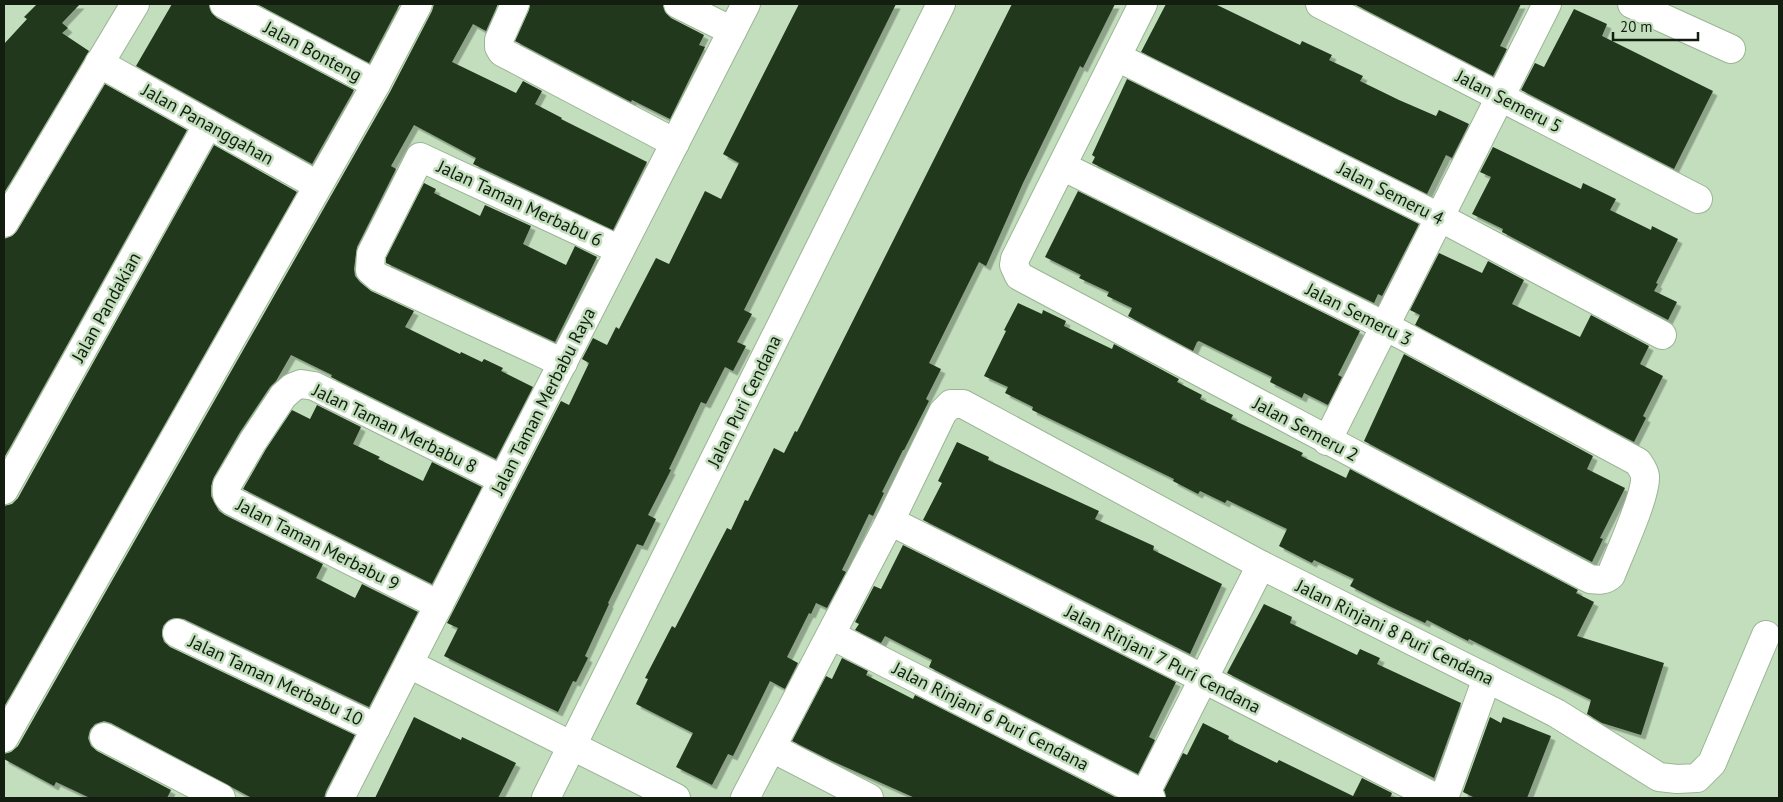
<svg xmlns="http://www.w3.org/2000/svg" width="1783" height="802" font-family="'PT Sans',sans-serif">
<defs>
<filter id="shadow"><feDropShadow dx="4.5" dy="4.5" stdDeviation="0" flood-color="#0004"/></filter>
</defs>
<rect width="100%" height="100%" fill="#c2debc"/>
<g fill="#20371b" filter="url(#shadow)">
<path d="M 37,4 L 80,4 L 62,23 L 68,28 L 62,33 L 89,51 L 4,193 L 4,44 L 27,19 L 24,17 Z"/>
<path d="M 172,4 L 209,4 L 211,12 L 217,18 L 354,90 L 312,164 L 136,66 Z"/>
<path d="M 257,4 L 400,4 L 369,63 Z"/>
<path d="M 434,4 L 498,4 L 486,31 L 473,24 L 452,62 L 516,93 L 523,81 L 542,91 L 535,104 L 562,118 L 561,119 L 647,162 L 613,230 L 473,164 L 476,158 L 414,125 L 391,166 L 396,169 L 357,247 L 354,269 L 355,276 L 360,282 L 371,291 L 414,311 L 405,327 L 460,354 L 461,352 L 482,362 L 484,359 L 503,368 L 501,371 L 533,387 L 496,459 L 331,377 L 332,375 L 291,355 L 276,381 L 270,387 L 240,432 L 214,477 L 211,486 L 211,496 L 219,511 L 225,515 L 323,564 L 316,578 L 355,598 L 362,584 L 418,612 L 369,707 L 184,619 L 175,618 L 169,620 L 163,626 L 162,635 L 164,642 L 170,647 L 355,735 L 326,791 L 324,798 L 252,798 L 111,723 L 104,721 L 95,724 L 90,730 L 88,738 L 91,746 L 97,751 L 171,790 L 167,798 L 90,798 L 56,782 L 54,786 L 4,759 L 4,754 L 11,752 L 18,746 L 390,92 L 432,11 Z"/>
<path d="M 530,4 L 663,4 L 665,12 L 671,18 L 704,35 L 699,45 L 705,47 L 670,119 L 632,100 L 631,102 L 515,41 L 529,10 Z"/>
<path d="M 799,4 L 896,4 L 744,310 L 752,314 L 737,342 L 746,346 L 733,371 L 725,367 L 706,404 L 701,402 L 669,469 L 671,470 L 648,515 L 656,519 L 643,546 L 637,544 L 608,603 L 609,604 L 585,656 L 588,658 L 576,682 L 573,681 L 558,712 L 444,656 L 458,628 L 447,623 L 561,401 L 569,405 L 589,363 L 582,359 L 593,338 L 607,345 L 616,327 L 619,329 L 656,258 L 669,264 L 705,191 L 721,199 L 739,163 L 723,154 Z"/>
<path d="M 1012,4 L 1115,4 L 1083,68 L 1080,66 L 1023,183 L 986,266 L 979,262 L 929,363 L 941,369 L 926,399 L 929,401 L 904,450 L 903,450 L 882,492 L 884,493 L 873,516 L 869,514 L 842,570 L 846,572 L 827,608 L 816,603 L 811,614 L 809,613 L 787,657 L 798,663 L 785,689 L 770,681 L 733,756 L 728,754 L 712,785 L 676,767 L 693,733 L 636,704 L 648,679 L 645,678 L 672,626 L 675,628 L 727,528 L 731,530 L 745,500 L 748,501 L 774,448 L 784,453 L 795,431 L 797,432 Z"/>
<path d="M 1166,4 L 1215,4 L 1300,45 L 1302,41 L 1332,55 L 1329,60 L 1363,76 L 1360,81 L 1399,100 L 1436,116 L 1439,110 L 1469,124 L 1452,158 L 1446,155 L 1427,194 L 1141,52 Z"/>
<path d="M 1354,4 L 1521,4 L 1500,46 L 1507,49 L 1493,76 Z"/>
<path d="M 1574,9 L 1607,24 L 1602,36 L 1713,91 L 1674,169 L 1521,90 L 1535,63 L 1544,67 Z"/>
<path d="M 1127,79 L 1419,224 L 1382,296 L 1378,294 L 1374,303 L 1092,163 L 1095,157 L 1092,155 Z"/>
<path d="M 105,84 L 187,130 L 4,458 L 4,239 L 12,236 L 17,231 Z"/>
<path d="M 214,145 L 297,192 L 4,707 L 4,506 L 12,504 L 18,498 Z"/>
<path d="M 1493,147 L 1581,189 L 1583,183 L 1616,199 L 1610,210 L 1651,230 L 1652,226 L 1678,239 L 1656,283 L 1658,284 L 1654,291 L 1677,302 L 1668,320 L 1502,232 L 1503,229 L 1472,214 L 1491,177 L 1480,172 Z"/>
<path d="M 424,183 L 436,189 L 434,193 L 480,216 L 485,205 L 531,226 L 523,244 L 566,265 L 575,246 L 597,257 L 555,342 L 386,263 L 386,258 Z"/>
<path d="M 1078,191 L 1360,331 L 1338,375 L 1342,377 L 1328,405 L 1304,393 L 1302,398 L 1270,382 L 1272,377 L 1199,341 L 1197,342 L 1193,351 L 1128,316 L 1132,308 L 1107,296 L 1109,292 L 1079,278 L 1081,275 L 1045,257 Z"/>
<path d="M 1439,253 L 1482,273 L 1488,261 L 1524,280 L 1512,304 L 1580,337 L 1591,315 L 1649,346 L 1640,364 L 1663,376 L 1643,416 L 1646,418 L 1634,442 L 1415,325 L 1420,315 L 1410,310 Z"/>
<path d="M 1018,303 L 1042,314 L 1043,310 L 1066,321 L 1064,326 L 1112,349 L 1114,344 L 1179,379 L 1177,382 L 1202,395 L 1200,399 L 1233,415 L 1231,419 L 1303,453 L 1301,456 L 1346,478 L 1350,469 L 1578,590 L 1576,593 L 1594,602 L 1577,636 L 1664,663 L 1641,735 L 1602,723 L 1587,714 L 1591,700 L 1469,639 L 1468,641 L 1427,620 L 1425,623 L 1389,606 L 1350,586 L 1354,579 L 1314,560 L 1312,563 L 1279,546 L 1287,529 L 1227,500 L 1225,503 L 1200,491 L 1198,494 L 1173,481 L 1174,479 L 1032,410 L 1033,407 L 1005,393 L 1008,387 L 984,376 L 1006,331 L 1004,330 Z"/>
<path d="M 1404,354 L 1593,456 L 1587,469 L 1625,488 L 1600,538 L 1603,539 L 1592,562 L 1364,441 Z"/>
<path d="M 317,405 L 361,427 L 353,444 L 380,457 L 378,459 L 423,481 L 432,462 L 482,487 L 432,584 L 243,489 L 266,449 L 292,410 L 310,419 Z"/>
<path d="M 957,442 L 989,457 L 988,460 L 1099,511 L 1095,519 L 1154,546 L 1153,550 L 1222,584 L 1190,654 L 923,520 L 942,483 L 938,481 Z"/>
<path d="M 903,545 L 1176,682 L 1149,737 L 1155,740 L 1138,774 L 929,667 L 932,660 L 885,636 L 881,643 L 855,630 L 859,624 L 855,622 L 874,586 L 881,589 Z"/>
<path d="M 1264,604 L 1292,617 L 1290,623 L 1357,655 L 1360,649 L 1380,658 L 1377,664 L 1461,703 L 1434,778 L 1227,673 Z"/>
<path d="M 842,658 L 868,671 L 866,675 L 913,699 L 915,695 L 1117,798 L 915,798 L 832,761 L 792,741 L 826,676 L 832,679 Z"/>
<path d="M 414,717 L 461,740 L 462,737 L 516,763 L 498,798 L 375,798 Z"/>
<path d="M 1490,717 L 1501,723 L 1503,717 L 1551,736 L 1527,798 L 1475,798 L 1463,792 Z"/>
<path d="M 1203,723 L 1229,736 L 1228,739 L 1277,763 L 1279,760 L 1353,796 L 1362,778 L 1392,793 L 1390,798 L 1166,798 L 1164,790 L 1183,753 L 1187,755 Z"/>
</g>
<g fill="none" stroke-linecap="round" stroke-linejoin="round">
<defs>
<g id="minor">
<path d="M 224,4 L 376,84"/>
<path d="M 515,4 L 499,40 L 499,47 L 502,52 L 675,143"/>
<path d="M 678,4 L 732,31"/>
<path d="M 1320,4 L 1698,199"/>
<path d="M 1632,4 L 1731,49"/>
<path d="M 1117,57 L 1439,217 L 1662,335"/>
<path d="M 99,63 L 317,185"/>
<path d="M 1062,166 L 1385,326 L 1638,462 C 1641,467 1644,470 1645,476 C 1647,494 1619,554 1611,575 C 1605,581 1598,580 1590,579 L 1019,276 L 1014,265 L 1015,259 L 1143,4"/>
<path d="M 4,223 L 135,4"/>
<path d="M 563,363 L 378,277 L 370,270 L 371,254 L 420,157 L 620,250"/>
<path d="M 1327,441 L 1547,4"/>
<path d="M 4,490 L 208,124"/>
<path d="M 890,521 L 1204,679 L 1436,798"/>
<path d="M 439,605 L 232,501 C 226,496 226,492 227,485 L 253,441 L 283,396 L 293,387 L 301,384 L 314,386 L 503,480"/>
<path d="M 177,633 L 376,728"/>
<path d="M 831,635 L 1151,798"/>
<path d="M 409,664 L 676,798"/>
<path d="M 104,737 L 221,798"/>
<path d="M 4,738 L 376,84 L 418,4"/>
<path d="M 772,748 L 869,798"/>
<path d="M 340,798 L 746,4"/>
<path d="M 546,798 L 941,4"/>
<path d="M 745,798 L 890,521 L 943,412 L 951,404 L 963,404 L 1261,565 L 1556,713 L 1659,777 L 1677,779 L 1697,778 L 1712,763 L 1766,635"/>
<path d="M 1143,798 L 1261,565"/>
<path d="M 1444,798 L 1487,678"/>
</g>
</defs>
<use href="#minor" stroke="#9ab594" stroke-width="30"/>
<use href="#minor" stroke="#fff" stroke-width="28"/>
</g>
<g text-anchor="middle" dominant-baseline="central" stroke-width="5" stroke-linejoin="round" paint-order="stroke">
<g font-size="18" fill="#131e11" stroke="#c2debc">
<text transform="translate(313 51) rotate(28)">Jalan Bonteng</text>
<text transform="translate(1509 101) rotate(27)">Jalan Semeru 5</text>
<text transform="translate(208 124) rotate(29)">Jalan Pananggahan</text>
<text transform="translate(1391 193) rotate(27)">Jalan Semeru 4</text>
<text transform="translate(520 203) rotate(25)">Jalan Taman Merbabu 6</text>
<text transform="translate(106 307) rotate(-61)">Jalan Pandakian</text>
<text transform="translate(1359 314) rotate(27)">Jalan Semeru 3</text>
<text transform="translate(543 401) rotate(-63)">Jalan Taman Merbabu Raya</text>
<text transform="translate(744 401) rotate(-64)">Jalan Puri Cendana</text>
<text transform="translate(395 428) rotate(26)">Jalan Taman Merbabu 8</text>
<text transform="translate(1306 429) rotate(28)">Jalan Semeru 2</text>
<text transform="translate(318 544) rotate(27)">Jalan Taman Merbabu 9</text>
<text transform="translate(1395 632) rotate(26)">Jalan Rinjani 8 Puri Cendana</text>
<text transform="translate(1163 659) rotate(27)">Jalan Rinjani 7 Puri Cendana</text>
<text transform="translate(276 680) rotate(25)">Jalan Taman Merbabu 10</text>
<text transform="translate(991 716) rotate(27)">Jalan Rinjani 6 Puri Cendana</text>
</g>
</g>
<rect width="1783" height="802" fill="none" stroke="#131e11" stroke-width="10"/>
<path d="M1613 32v8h85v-8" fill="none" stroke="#131e11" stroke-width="2.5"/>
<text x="1620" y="32" font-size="15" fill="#131e11" stroke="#c2debc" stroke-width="4" paint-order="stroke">20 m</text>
</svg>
